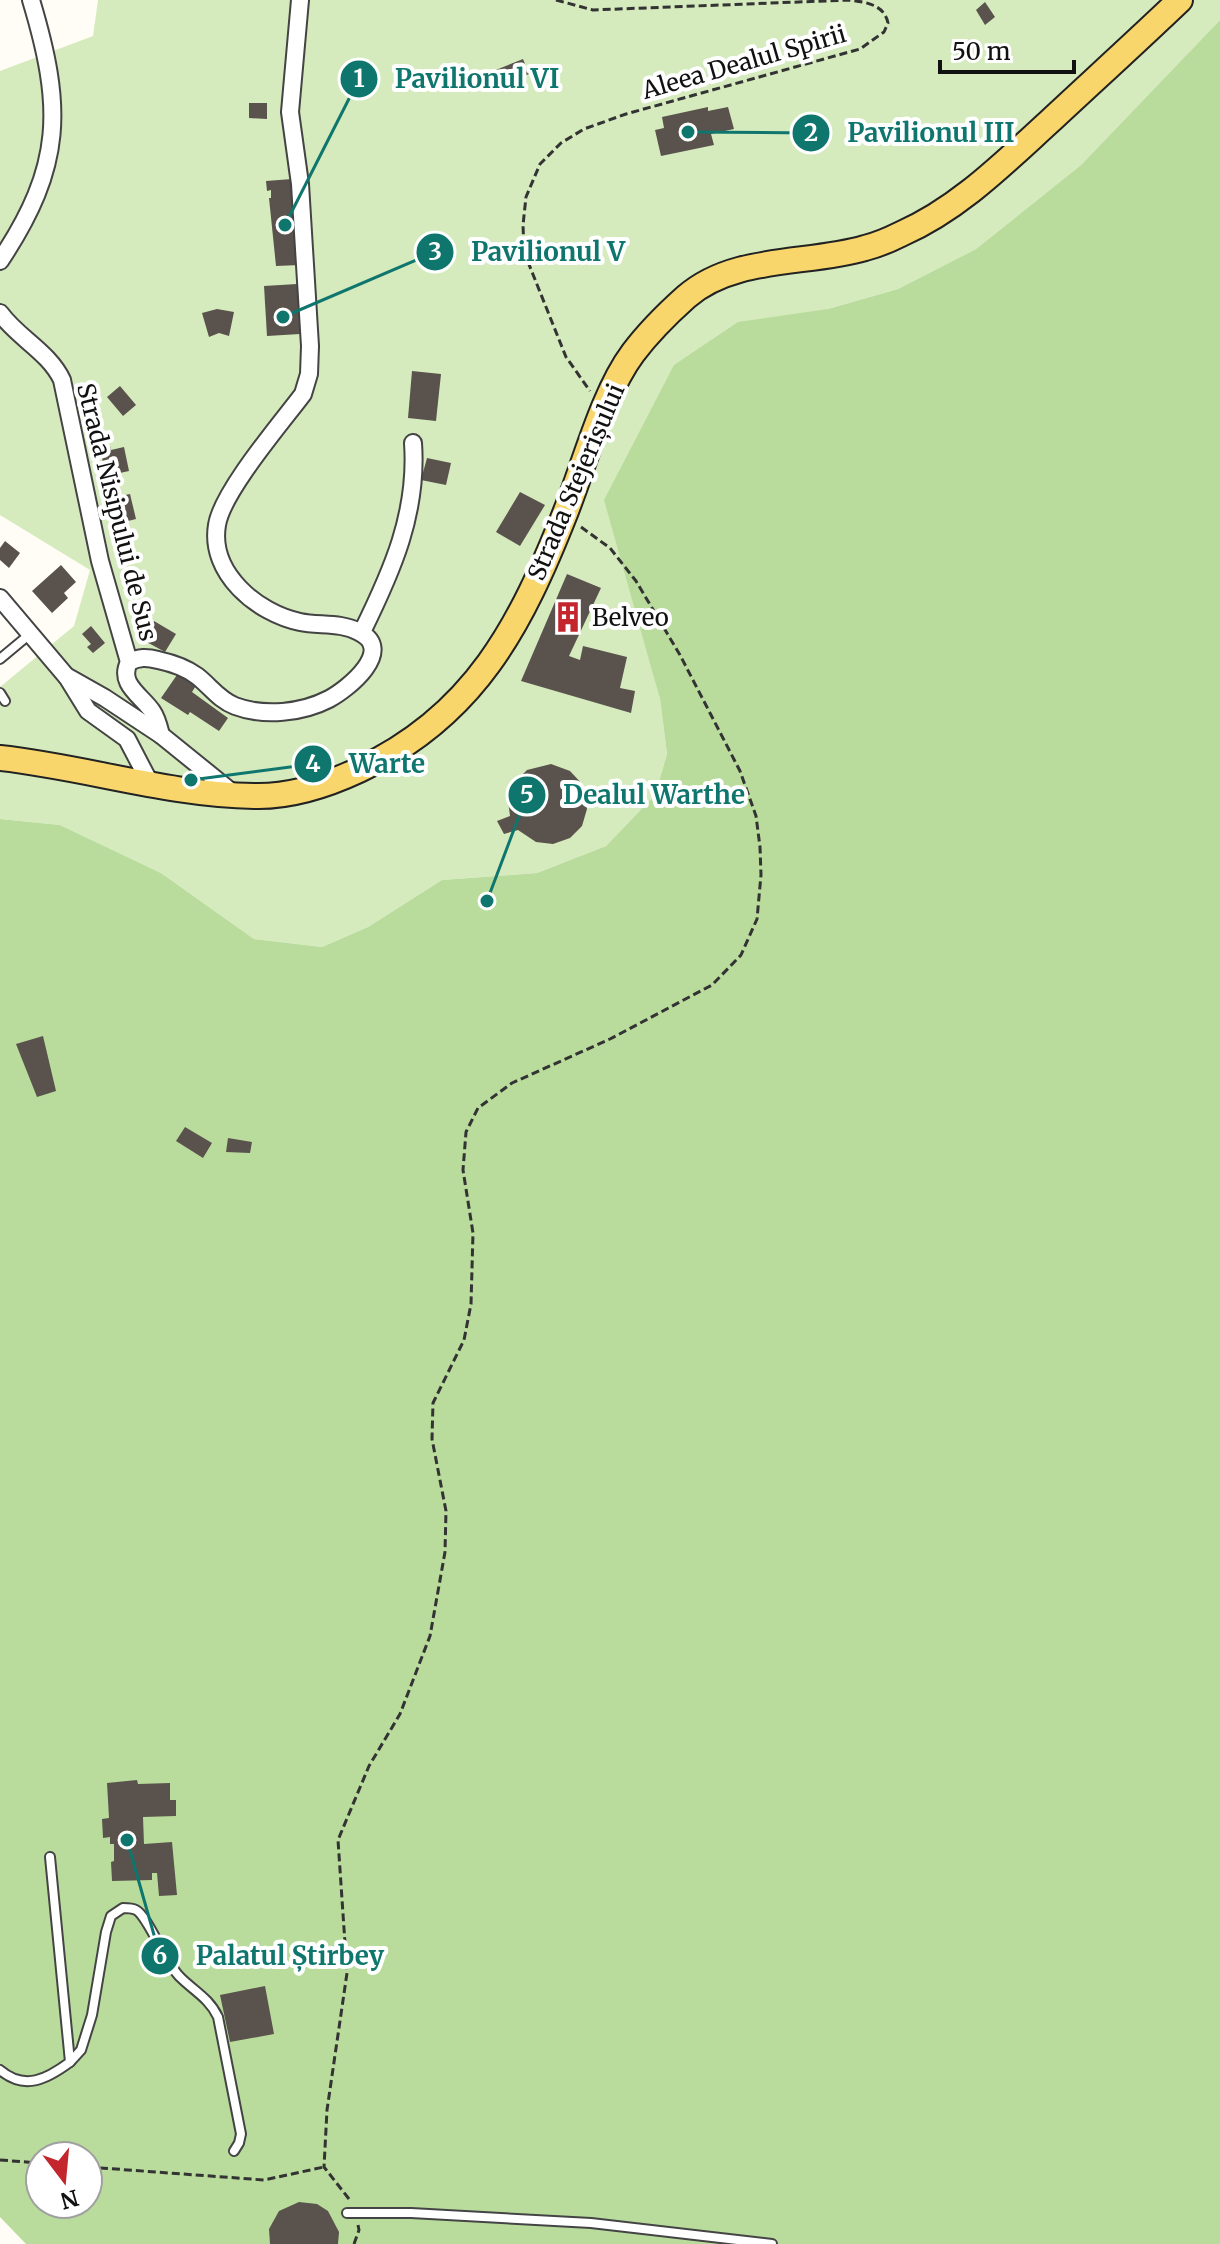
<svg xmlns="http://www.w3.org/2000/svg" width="1220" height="2244" font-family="Merriweather,serif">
<rect width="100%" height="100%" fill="#fffdf5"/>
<path fill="#d5ebbd" d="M 98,0 L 1220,0 L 1220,20 L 1081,165 L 976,249 L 898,289 L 828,309 L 639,618 L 660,699 L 667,754 L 655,795 L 606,846 L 537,873 L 442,880 L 368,927 L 322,947 L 254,939 L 161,873 L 60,825 L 0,819 L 0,687 L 74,626 L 90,570 L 0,515 L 0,71 L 93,36 Z"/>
<path fill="#b9dc9c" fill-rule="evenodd" d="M 1220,20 L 1220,2244 L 26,2244 L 0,2217 L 0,819 L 60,825 L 161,873 L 254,939 L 322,947 L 368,927 L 442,880 L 537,873 L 606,846 L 655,795 L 667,754 L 660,699 L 604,500 L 674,365 L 738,322 L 828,309 L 898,289 L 976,249 L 1081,165 ZM 40,2156 L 88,2156 L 88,2204 L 40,2204 Z"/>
<g fill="#5a524d">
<path d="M 985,2 L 995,17 L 985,25 L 976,10 Z"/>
<path d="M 523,59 L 529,74 L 497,87 L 491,72 Z"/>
<path d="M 249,103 L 267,103 L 267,119 L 249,118 Z"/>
<path d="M 708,107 L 708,111 L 728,107 L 734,129 L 711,134 L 714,145 L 661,156 L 655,130 L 664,128 L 662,117 Z"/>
<path d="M 292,179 L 300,265 L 276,266 L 269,198 L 271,198 L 271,190 L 267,191 L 266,181 Z"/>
<path d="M 297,284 L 300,334 L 267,336 L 264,286 Z"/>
<path d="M 217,309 L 234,312 L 229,336 L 219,333 L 209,337 L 202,313 Z"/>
<path d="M 412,371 L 441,374 L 436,421 L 408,418 Z"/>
<path d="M 120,386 L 136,405 L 123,416 L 107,397 Z"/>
<path d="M 110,446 L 111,450 L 124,447 L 129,471 L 106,476 L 100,449 Z"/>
<path d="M 427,458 L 451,463 L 446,485 L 421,480 Z"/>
<path d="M 520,492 L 545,505 L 520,546 L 496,532 Z"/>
<path d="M 130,494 L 136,519 L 112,525 L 106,499 Z"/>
<path d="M 5,541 L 20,553 L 9,568 L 0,560 L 0,548 Z"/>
<path d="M 61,565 L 76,582 L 64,593 L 68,598 L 52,613 L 32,591 Z"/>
<path d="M 567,574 L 601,588 L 569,656 L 580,660 L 583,646 L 627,657 L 620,688 L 635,691 L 631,713 L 521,681 Z"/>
<path d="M 154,621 L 176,634 L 165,652 L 143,640 Z"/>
<path d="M 91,626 L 105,643 L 93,653 L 87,647 L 91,644 L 82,634 Z"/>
<path d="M 179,672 L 197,684 L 192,692 L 228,718 L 219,731 L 190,712 L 188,715 L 161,698 Z"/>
<path d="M 551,764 L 570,771 L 584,786 L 587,809 L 582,826 L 570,838 L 553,844 L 536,842 L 518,830 L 504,834 L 497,821 L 510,816 L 508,800 L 513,784 L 527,770 Z"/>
<path d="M 43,1036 L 56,1091 L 37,1097 L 16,1044 Z"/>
<path d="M 185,1127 L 212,1143 L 203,1158 L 176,1141 Z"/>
<path d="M 228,1138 L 252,1142 L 250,1153 L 226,1152 Z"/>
<path d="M 137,1780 L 138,1784 L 170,1783 L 170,1800 L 176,1800 L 176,1816 L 143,1817 L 144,1844 L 172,1842 L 177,1895 L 159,1896 L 157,1873 L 152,1873 L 152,1880 L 112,1881 L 111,1862 L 114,1861 L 114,1844 L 110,1844 L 110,1837 L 103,1838 L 102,1819 L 109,1818 L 107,1783 Z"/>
<path d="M 265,1986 L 274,2034 L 230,2042 L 220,1995 Z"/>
<path d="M 299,2202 L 317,2204 L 328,2211 L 339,2232 L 338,2244 L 270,2244 L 269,2229 L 279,2211 Z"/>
</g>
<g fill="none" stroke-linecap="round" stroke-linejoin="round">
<defs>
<g id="service">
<path d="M 0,659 L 30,634"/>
<path d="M 0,693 L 5,701"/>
<path d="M 70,2062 L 81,2050 L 92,2015 L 106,1932 L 111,1916 L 123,1908 C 127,1908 132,1908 136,1910 C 148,1916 165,1963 180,1977 C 194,1991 209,1998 218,2017 L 241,2134 L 239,2143 L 234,2151"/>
<path d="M 0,2070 C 25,2091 47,2079 70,2062 L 50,1857"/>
<path d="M 347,2213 L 411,2213 L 591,2223 L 772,2244"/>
</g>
<g id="minor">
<path d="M 0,261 C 64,165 63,107 31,0"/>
<path d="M 0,313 C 18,338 49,352 62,380 L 100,561 L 129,662 C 118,684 141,695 152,711 C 157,718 159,727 161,735"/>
<path d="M 0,598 L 66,676 L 105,698 L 161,735 L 234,794"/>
<path d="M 362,632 C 392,571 418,513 413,443"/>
<path d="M 129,662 C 139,657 147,657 158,660 C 172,663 185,667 197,676 C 210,686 219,700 235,706 C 264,717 302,713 329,699 C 348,689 396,650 359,632 C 341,622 319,626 300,622 C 257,613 209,573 217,525 C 222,492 282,422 303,394 L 309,374 L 310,346 L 300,184 L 290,112 L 300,0"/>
<path d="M 67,677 L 88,711 L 127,739 L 150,783"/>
</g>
<path id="primary" d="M 0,758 C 84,767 169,795 254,796 C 289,797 327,785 359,770 C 475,716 521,625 566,511 C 585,463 603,393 633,353 C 648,333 667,314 686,297 C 734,255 808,265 865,248 C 877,245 889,240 901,234 C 958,209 1003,164 1049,122 C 1093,81 1137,41 1180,0"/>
</defs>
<use href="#service" stroke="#444" stroke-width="12"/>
<use href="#minor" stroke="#444" stroke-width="20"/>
<use href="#primary" stroke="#222" stroke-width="28"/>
<g stroke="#333" stroke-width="3" stroke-dasharray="8 4" stroke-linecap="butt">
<path d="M 556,0 L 593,10 L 849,0 C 865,2 884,4 888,23 L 884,32 L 860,49 L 626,114 L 584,129 L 561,143 L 540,164 L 526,197 L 523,225 L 524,252 L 566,357 L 590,391"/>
<path d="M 0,2160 L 40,2163"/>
<path d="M 88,2167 L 264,2180 L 324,2167"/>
<path d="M 349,2199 L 324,2167 L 327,2110 L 347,1973 L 338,1840 L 369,1766 L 400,1714 L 430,1636 L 445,1552 L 446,1511 L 432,1439 L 433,1403 L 464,1340 L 471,1304 L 473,1233 L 463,1170 L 466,1132 L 478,1108 L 512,1083 L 610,1039 L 712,985 L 741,955 L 757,919 L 761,875 L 760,847 L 756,816 L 740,771 L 680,655 L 636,581 L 610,548 L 581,527"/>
<path d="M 354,2244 L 359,2230 L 358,2225"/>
</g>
<use href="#service" stroke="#fff" stroke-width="8"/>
<use href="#minor" stroke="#fff" stroke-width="16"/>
<use href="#primary" stroke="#f9d66b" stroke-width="24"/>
</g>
<defs>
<symbol id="building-bare" viewBox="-9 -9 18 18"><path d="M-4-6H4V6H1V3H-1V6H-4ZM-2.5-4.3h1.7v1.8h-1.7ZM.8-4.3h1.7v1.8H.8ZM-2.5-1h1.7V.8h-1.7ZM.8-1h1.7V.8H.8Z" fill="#c4262e" stroke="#fff" stroke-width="2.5" paint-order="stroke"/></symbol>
</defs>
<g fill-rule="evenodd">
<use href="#building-bare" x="546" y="595" width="44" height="44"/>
</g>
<g text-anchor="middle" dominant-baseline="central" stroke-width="8" stroke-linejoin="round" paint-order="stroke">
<g font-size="24" fill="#111" stroke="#fff">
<text transform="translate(744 62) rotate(-16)">Aleea Dealul Spirii</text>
<text transform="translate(576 482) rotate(-67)">Strada Stejerișului</text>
<text transform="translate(117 512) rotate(76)">Strada Nisipului de Sus</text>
</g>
<g font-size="24" fill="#111" stroke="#fff" text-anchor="start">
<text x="592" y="617">Belveo</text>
</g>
</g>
<path fill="none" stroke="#0f766e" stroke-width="3" d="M285 225L359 79M688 132L811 133M283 317L435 252M191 780L313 764M487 901L527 795M127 1840L160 1956"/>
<g fill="#0f766e" stroke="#fff" stroke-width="3">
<circle cx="285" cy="225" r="8"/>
<circle cx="688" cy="132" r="8"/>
<circle cx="283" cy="317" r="8"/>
<circle cx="191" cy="780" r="8"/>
<circle cx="487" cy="901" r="8"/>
<circle cx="127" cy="1840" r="8"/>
<circle cx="359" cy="79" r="20"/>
<circle cx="811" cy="133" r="20"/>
<circle cx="435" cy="252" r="20"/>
<circle cx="313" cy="764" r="20"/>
<circle cx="527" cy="795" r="20"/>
<circle cx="160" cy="1956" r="20"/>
</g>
<g font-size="24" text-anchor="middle" font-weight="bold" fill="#fff">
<text x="359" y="87">1</text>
<text x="811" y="141">2</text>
<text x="435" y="260">3</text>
<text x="313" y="772">4</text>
<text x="527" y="803">5</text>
<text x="160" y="1964">6</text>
</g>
<g font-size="26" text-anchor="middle" font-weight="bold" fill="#0f766e" stroke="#fff" stroke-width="8" stroke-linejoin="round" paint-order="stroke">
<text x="477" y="88">Pavilionul VI</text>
<text x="931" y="142">Pavilionul III</text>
<text x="548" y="261">Pavilionul V</text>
<text x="387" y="773">Warte</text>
<text x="654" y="804">Dealul Warthe</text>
<text x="290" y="1965">Palatul Știrbey</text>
</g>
<g transform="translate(64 2180) rotate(164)"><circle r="38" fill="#ffffff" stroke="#a0a0a0" stroke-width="2"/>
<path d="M0-6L14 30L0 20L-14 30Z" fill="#c4262e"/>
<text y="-12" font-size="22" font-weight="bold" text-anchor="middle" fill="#111111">N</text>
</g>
<path d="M940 60v12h134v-12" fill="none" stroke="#111111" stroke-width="4"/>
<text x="952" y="60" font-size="24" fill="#111111" stroke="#ffffff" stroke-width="6" paint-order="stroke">50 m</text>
</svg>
